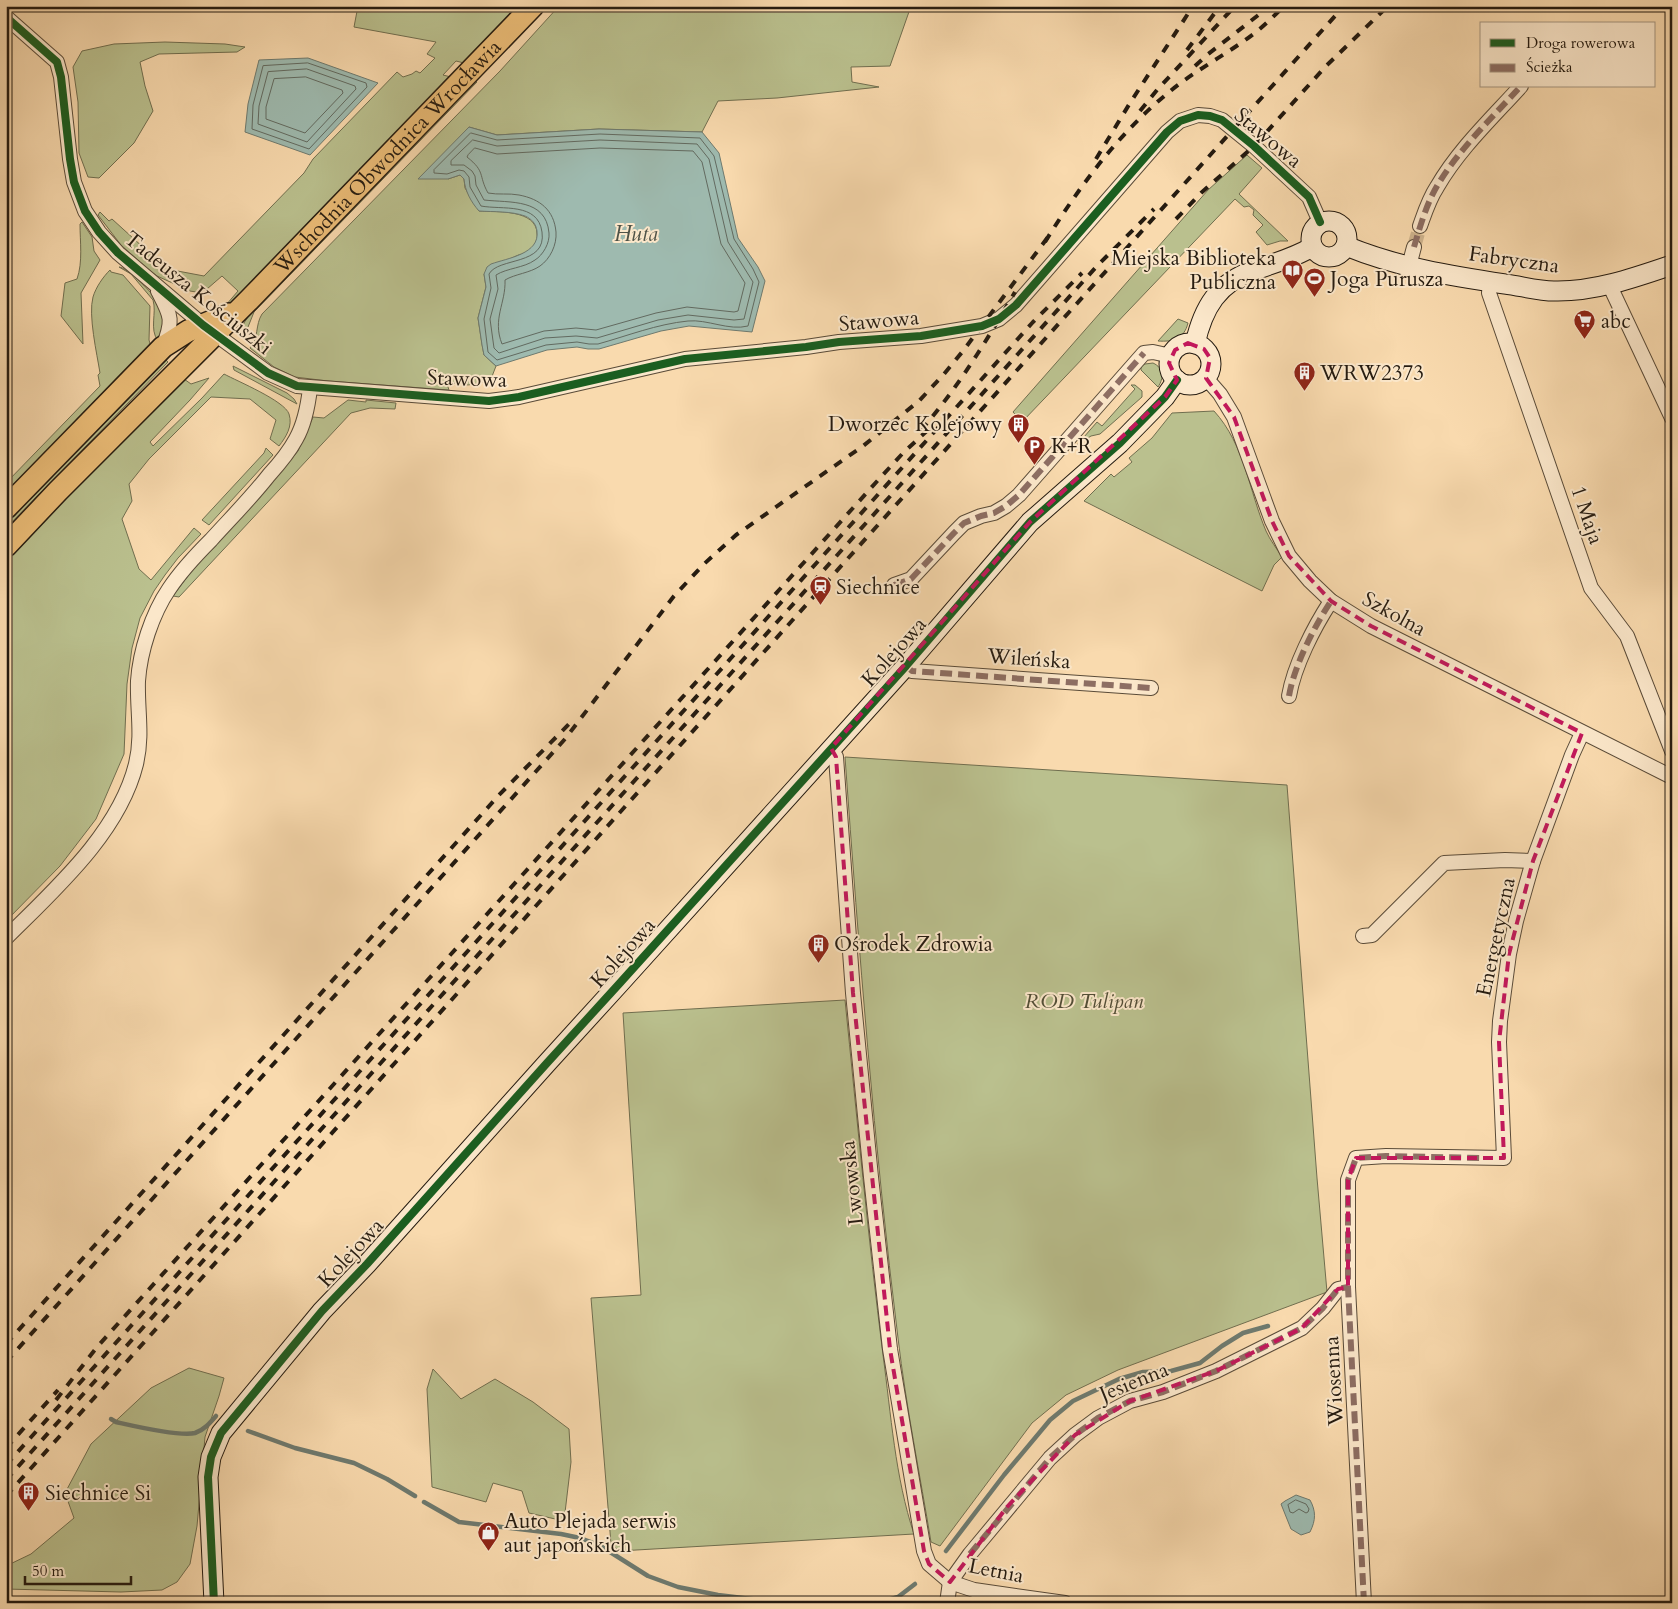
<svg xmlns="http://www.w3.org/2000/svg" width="1678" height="1609" font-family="Cardo,serif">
<rect width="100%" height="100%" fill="#f9daae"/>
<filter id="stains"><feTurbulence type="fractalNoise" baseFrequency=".004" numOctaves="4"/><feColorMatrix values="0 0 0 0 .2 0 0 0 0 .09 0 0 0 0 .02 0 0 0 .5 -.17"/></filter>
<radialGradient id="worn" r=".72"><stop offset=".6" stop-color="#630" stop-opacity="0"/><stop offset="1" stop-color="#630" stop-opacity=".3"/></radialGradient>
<g fill="#bac08e" stroke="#706e4f">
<path d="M 358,6 L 517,6 L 464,63 L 456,61 L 443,75 L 455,78 L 231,307 L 226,305 L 238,291 L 222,276 L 207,289 L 196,292 L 190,291 L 157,276 L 149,270 L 121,245 L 98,215 L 100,212 L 109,221 L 112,219 L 167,269 L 204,276 L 304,173 L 313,159 L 397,72 L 403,77 L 412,74 L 416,71 L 420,73 L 435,58 L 427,54 L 436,42 L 354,27 Z"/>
<path d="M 559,6 L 911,6 L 890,66 L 851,67 L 852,82 L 879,87 L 777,98 L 718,101 L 702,132 L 599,129 L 497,135 L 469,127 L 448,179 L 460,175 L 464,179 L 465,188 L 479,211 C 496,212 537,209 537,234 C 538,240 534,248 529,251 C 525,254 519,254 514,257 C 504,261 494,268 484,274 L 486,287 L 478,318 L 482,344 L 484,355 L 496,366 L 491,379 C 471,386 466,387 446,381 L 449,390 L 328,381 L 295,377 L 274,367 L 250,348 C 259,338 255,325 262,314 L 500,71 Z"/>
<path d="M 165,42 L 225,44 L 245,47 L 237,52 L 159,54 L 140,62 L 145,86 L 153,111 L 134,143 L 99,178 L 88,177 L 79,153 L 78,102 L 73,67 L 82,51 L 114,44 Z"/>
<path d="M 474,81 L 477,82 L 254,312 L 248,327 L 243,332 L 244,323 L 255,306 L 385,175 Z"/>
<path d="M 1247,155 L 1262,168 L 1239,194 L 1288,241 L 1280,241 L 1267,245 L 1256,232 L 1263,225 L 1253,215 L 1254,210 L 1249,206 L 1244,207 L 1235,199 L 1022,422 L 1013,412 L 1208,190 Z"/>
<path d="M 82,222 L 92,237 L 94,251 L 100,260 L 81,293 L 83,344 L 61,316 L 65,283 L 77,279 C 83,262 80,242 80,224 Z"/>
<path d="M 119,267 C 129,268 153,294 159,303 C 163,308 165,316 167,321 L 158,341 C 149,329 157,313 153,300 L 131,274 Z"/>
<path d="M 110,270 L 111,272 L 123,275 L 150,306 L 149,340 L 151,347 L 6,495 L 6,483 L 100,386 L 98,375 L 100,373 C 97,354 88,315 93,297 C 96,287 103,277 110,270 Z"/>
<path d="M 1178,319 L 1188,323 C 1184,339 1173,342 1158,341 Z"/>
<path d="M 164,358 L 168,362 L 6,528 L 6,520 Z"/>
<path d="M 1153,363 C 1164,368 1164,378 1158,387 L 1141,370 L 1141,366 L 1145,364 Z"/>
<path d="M 233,366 L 287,393 L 294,399 L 297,404 L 234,370 Z"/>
<path d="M 224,374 C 237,381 285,401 289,414 C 293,426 286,437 279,446 L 270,439 L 276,420 L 250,399 L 211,397 L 149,459 L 129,484 L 132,501 L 122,519 L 139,569 L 151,580 L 194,528 L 201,534 L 178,558 L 165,575 L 154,591 L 140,618 L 132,648 L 127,684 L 124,754 L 96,819 L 60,866 L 6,921 L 6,559 L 184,379 L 191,384 L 209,378 L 190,400 L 150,442 L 153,446 L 202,398 Z"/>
<path d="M 1131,385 L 1135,385 L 1142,391 L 1142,397 L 1100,434 L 1091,436 L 1077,445 L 1097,422 L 1102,426 L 1135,389 Z"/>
<path d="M 348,400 L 366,402 L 366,400 L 396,403 L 395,409 L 370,408 L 351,413 L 179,597 L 173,596 L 190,573 L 284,468 L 298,451 L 313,417 L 324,418 Z"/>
<path d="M 1214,411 C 1245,445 1249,491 1266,531 C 1270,540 1277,549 1282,557 L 1274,565 L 1262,591 L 1084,501 L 1111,474 L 1114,477 L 1132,462 L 1129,458 L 1152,438 L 1172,413 Z"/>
<path d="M 266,448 L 273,455 L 209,525 L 202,520 L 264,453 Z"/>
<path d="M 845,757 L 1287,785 L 1317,1178 L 1327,1292 L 1118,1370 L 1066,1395 L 1032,1423 L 940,1546 L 931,1542 C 920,1475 906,1406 898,1338 C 874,1145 859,951 845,757 Z"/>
<path d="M 845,1000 C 857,1118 868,1237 883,1355 C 891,1414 895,1477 914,1534 L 619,1551 L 611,1544 L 591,1298 L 641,1295 L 623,1013 Z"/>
<path d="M 189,1368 L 224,1378 L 219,1396 L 205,1437 L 197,1526 L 190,1564 L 177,1582 L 162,1590 L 121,1592 L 6,1589 L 6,1566 L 31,1554 L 74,1518 L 65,1493 L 91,1444 L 151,1388 Z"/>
<path d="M 433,1369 L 461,1399 L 495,1379 L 533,1402 L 569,1429 L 571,1462 L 564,1521 L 529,1513 L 522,1491 L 493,1483 L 486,1502 L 432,1487 L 427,1389 Z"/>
</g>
<g fill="#9ebaaf" stroke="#6e7a6f">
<path d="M 308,58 L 378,83 L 310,155 L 245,132 L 248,104 L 259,60 Z"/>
<path d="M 469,127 L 497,135 L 599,129 L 702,132 L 719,153 L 738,238 L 758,267 L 765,281 L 752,332 L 689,326 L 661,331 L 599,349 L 588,349 L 577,347 L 547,350 L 496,366 L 484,355 L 482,345 L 478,318 L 486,287 L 484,274 L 487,267 L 491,264 C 508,258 540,254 537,231 C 536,224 532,219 525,216 C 511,211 494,212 479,211 C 471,202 465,191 464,179 L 460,175 L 448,179 L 418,179 Z"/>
<path d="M 1296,1495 L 1310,1500 C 1316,1511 1316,1520 1310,1532 L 1301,1535 L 1291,1529 L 1281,1504 L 1285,1501 Z"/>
</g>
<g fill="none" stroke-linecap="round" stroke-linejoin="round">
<g stroke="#626a60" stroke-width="1">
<path d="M 308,63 L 366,83 L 367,87 L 309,149 L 252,129 L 253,105 L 263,66 Z"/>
<path d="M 307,69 L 355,86 L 356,89 L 307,142 L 258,124 L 259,106 L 268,72 Z"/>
<path d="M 306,77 L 342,90 L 343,93 L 305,133 L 266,119 L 266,107 L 274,79 Z"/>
<path d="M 471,133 L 497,140 L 600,134 L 700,138 L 714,156 L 734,239 L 753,269 L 759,282 L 748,326 C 729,331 707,319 688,321 C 657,324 627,336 598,344 L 589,344 L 577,342 L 546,345 L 497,360 L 488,352 L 484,319 L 491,288 L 489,274 C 498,257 547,266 542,232 C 538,202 502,210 481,206 L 470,187 L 469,177 L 464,171 L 459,170 L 447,174 L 434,173 L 434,170 Z"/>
<path d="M 473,140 L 497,146 L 600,140 L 697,144 L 709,159 L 728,242 L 753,282 L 744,319 L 734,320 L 688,315 L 658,320 L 597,338 L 576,336 L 545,338 L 499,353 L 494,348 L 490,319 L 498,289 L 496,275 C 507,268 524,268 535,260 C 543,255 550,243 549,233 C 546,198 510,203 484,200 L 476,185 L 475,176 L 472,171 L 464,165 L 451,165 L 451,161 Z"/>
<path d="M 475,148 L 497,154 L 600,148 L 693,151 L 702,162 L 721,244 L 745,283 L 738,311 L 734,312 L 687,307 L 656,313 L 596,330 L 576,328 L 544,331 L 502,344 C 492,319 506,303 505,280 C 515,274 530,273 540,266 C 550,259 557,245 556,232 C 554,210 540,199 519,195 C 509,193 498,195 488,193 C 478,175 486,172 467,157 L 468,155 Z"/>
<path d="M 1296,1500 L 1306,1504 L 1309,1509 L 1308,1512 L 1306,1513 L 1299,1509 L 1293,1513 L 1290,1512 L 1288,1505 Z"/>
</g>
<g stroke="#6e7a6f" stroke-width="4.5">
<path d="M 111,1419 L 116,1422 C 134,1426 180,1437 195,1433 C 204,1430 210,1423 216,1416"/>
<path d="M 248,1431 L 295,1448 L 354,1463 L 387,1479 L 415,1496"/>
<path d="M 424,1502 L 459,1522 L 561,1534 L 580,1538 L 599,1545 L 648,1576 L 678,1587 L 718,1595 L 784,1603"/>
<path d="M 946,1551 L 1004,1475 L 1050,1420 L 1073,1401 L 1119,1379 L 1143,1372 L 1171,1371 L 1200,1363 L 1222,1346 L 1243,1333 L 1268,1326"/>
<path d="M 878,1603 L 898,1597 L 915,1584"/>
</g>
<path stroke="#cfb48e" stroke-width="14" stroke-dasharray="14 7" stroke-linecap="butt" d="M 1414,247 L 1420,226"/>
<defs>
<g id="street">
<path d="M 6,17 L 57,62 L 61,77 L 70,159 L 74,182 L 85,211 L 99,232 L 118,253 L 203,325 L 268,373 L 297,386 L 489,401 L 519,397 L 685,359 L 806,347 L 839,342 L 921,336 L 982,326 L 999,319 L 1016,305 L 1167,132 L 1180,121 L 1198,115 L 1210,116 L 1222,120 L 1254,146 L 1309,197 L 1320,222"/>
<path d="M 1420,226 C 1425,212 1429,199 1437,187 C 1459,149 1492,118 1521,86"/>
<path d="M 1409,266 L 1414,247"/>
<path d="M 1490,282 L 1489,293 L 1591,588 L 1627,636 L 1672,751"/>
<path d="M 1609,284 L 1672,418"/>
<path d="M 158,291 C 171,316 174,319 163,347"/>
<path d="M 1206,378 L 1220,394 L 1234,417 L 1272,521 L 1289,556 L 1310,581 L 1331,601 L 1371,626 L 1672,777"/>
<path d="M 894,585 L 911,579 L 954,533 L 964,523 L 981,516 L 994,513 L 1006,506 L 1019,495 L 1144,353 L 1153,352 L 1171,356"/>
<path d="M 906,666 L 912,671 L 1151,688"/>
<path d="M 1289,696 C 1294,666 1314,627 1331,601"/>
<path d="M 831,748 L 836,757 L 853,993 L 871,1177 L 890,1349 L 924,1551 L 929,1564 L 950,1582 L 974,1590 L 1065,1603"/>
<path d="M 1363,936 L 1372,935 L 1444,863 L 1505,860 L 1533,861"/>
<path d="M 6,938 C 54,890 119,833 136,764 C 143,735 137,710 138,681 C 140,651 152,614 169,589 C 181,571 196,555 211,540 C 230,519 251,498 269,475 C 279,464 289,452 296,439 C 305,423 308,406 310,388"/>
<path d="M 947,1603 L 950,1582 L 970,1554 L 1050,1458 L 1075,1435 L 1098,1418 L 1130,1401 L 1163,1392 L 1216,1371 L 1302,1328 L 1323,1308 L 1338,1289 L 1348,1287"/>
<path d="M 1364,1603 L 1348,1287 L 1348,1180 L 1356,1158 L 1386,1156 L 1504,1158 L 1499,1042 L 1500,1021 L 1509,954 L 1516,921 L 1533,861 L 1572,755 L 1582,733"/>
</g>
<g id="secondary">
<circle cx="1329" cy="239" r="18"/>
<path d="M 1346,246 C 1397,267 1451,276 1505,284 C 1521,286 1538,291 1554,291 C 1594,292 1634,278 1672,265"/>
<circle cx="1190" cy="364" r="21"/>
<path d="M 1195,344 C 1203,308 1218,282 1255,270 C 1274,263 1294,258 1312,247"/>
<path d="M 214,1603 L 208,1477 L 211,1457 L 221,1433 L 322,1311 L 367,1264 L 547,1063 L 619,984 L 906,666 L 1030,522 L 1120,443 L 1165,397 L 1177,380"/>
</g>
<g id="primary">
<path d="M 6,508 L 163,347 L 188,331 L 229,314"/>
<path id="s1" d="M 6,546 L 58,491 L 249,300 L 533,6"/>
</g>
</defs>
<use href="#street" stroke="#5a4b38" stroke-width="16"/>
<use href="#secondary" stroke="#251b10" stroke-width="21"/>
<use href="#primary" stroke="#251b10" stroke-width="24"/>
<use href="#street" stroke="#fbe7ca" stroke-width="14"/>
<use href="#secondary" stroke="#fbe7ca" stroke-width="19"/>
<use href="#primary" stroke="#ecbd77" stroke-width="21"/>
<g stroke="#251b10" stroke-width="4" stroke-dasharray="9 9" stroke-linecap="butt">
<path d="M 1187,50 L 1220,6"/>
<path d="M 1195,66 L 1207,55 L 1270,6"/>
<path d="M 1140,111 L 1157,90 L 1235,6"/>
<path d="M 1096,159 L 1130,103 L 1193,6"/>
<path d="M 1176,219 L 1201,193 L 1254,146 L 1326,66 L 1388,6"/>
<path d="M 1045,242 C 1079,187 1118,134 1168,93 C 1195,70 1228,54 1256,32 C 1266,24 1275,15 1284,6"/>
<path d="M 921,430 C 958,388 987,340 1015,292"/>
<path d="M 6,1344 L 499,795 L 571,722"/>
<path d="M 6,1362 L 565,739 L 674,596 L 704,564 L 736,535 L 863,446 L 919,401 L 944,374 L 963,351 L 1048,237"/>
<path d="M 56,1400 L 97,1347 L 880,478 L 903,453 L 930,428"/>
<path d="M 6,1448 L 58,1390"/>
<path d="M 6,1465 L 1033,322 L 1082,273"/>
<path d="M 6,1480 L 1097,266 L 1154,209"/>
<path d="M 6,1496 L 1344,6"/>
</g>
<g stroke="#8d6e63" stroke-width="6" stroke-dasharray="12 6" stroke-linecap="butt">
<path d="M 1414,247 C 1420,227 1426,205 1437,186 C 1459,149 1492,118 1521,86"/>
<path d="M 894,585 L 911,579 L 954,533 L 964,523 L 981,516 L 994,513 L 1006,506 L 1019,495 L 1144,353"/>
<path d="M 906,666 L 912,671 L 1151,688"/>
<path d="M 1289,696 C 1294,666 1314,627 1331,601"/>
<path d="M 970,1554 L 1050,1458 L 1075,1435 L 1098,1418 L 1130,1401 L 1163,1392 L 1216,1371 L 1302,1328 L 1323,1308 L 1338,1289 L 1348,1287"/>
<path d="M 1364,1603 L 1348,1287 L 1348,1180 L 1356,1158 L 1386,1156 L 1482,1158"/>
</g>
<defs>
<g id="cycleway">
<path d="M 6,17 L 57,62 L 61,77 L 70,159 L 74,182 L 85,211 L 99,232 L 118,253 L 203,325 L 268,373 L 297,386 L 489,401 L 519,397 L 685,359 L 806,347 L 839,342 L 921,336 L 982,326 L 999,319 L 1016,305 L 1167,132 L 1180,121 L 1198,115 L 1210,116 L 1222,120 L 1254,146 L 1309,197 L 1320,222"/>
<path d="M 214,1603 L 208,1477 L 211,1457 L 221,1433 L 322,1311 L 367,1264 L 547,1063 L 619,984 L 906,666 L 1030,522 L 1120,443 L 1165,397 L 1177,380"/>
</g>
</defs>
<use href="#cycleway" stroke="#fbe7ca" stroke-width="11"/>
<use href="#cycleway" stroke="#1b5e20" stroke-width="8"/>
</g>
<path fill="none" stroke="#c2185b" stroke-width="4" stroke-dasharray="10 6" stroke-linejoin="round" d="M 1188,343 L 1204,349 L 1210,358 L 1206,378 L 1234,417 L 1272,521 L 1289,556 L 1331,601 L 1371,626 L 1582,733 L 1533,861 L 1509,954 L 1499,1042 L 1504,1158 L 1356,1158 L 1348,1180 L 1348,1287 L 1338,1289 L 1302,1328 L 1216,1371 L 1130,1401 L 1075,1435 L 1007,1507 L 950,1582 L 929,1564 L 924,1551 L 890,1349 L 853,993 L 836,757 L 831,748 L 1030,522 L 1165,397 L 1177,380 L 1169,363 L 1175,350 Z"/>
<defs>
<symbol id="library-pin" viewBox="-11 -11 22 30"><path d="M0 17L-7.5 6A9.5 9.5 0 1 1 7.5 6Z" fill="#8f2418" stroke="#fbe7ca"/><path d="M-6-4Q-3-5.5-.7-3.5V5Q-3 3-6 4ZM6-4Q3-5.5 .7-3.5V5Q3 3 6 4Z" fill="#fff"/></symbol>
<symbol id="stadium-pin" viewBox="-11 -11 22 30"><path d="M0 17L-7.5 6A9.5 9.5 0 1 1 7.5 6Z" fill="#8f2418" stroke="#fbe7ca"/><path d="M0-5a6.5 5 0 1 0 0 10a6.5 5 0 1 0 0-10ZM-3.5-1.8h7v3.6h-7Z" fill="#fff"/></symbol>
<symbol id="supermarket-pin" viewBox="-11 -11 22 30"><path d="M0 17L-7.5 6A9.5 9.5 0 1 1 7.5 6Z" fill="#8f2418" stroke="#fbe7ca"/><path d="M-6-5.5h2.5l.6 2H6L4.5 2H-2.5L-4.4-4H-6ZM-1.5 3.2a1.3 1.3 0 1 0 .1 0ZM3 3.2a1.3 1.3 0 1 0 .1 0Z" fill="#fff"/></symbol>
<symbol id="building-pin" viewBox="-11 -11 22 30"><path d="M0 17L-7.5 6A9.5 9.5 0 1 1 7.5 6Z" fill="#8f2418" stroke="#fbe7ca"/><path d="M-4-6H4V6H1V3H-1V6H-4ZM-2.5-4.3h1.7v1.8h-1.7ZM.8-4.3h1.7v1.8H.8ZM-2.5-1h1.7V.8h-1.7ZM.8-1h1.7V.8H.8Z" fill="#fff"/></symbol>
<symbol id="parking-pin" viewBox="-11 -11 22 30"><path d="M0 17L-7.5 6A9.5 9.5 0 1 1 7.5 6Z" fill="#8f2418" stroke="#fbe7ca"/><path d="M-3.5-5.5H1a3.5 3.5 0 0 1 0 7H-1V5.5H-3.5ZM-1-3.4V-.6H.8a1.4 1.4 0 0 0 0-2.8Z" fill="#fff"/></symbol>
<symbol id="station-pin" viewBox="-11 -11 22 30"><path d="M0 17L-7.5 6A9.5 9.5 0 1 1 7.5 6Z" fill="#8f2418" stroke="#fbe7ca"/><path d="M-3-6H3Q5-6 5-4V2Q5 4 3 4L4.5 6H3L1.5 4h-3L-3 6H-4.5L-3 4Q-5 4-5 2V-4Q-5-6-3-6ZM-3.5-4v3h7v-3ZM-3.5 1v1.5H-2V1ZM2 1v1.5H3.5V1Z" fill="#fff"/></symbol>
<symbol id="shop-pin" viewBox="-11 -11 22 30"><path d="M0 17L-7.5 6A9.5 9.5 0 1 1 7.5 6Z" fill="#8f2418" stroke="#fbe7ca"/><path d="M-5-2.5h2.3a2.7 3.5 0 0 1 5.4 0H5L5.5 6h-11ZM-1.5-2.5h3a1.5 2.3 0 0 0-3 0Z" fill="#fff"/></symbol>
</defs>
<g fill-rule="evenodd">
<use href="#library-pin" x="1280" y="258" width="25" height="34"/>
<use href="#stadium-pin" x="1302" y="266" width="25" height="34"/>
<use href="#supermarket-pin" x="1572" y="308" width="25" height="34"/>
<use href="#building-pin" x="1292" y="360" width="25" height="34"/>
<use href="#building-pin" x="1006" y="412" width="25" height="34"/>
<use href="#parking-pin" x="1022" y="434" width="25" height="34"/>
<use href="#station-pin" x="808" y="574" width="25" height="34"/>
<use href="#building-pin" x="806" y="932" width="25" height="34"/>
<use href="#building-pin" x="16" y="1480" width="25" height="34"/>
<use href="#shop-pin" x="476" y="1520" width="25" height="34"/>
</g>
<g text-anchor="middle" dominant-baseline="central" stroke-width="4" stroke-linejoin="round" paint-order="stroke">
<g font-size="21" fill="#251b10" stroke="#fbe7ca">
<text transform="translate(1268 138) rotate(40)">Stawowa</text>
<text stroke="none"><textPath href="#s1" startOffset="545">Wschodnia Obwodnica Wrocławia</textPath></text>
<text transform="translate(1514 260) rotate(8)">Fabryczna</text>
<text transform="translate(198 293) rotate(39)">Tadeusza Kościuszki</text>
<text transform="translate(879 321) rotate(-5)">Stawowa</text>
<text transform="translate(467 379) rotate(2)">Stawowa</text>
<text transform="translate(1587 515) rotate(71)">1 Maja</text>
<text transform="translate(1394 614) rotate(29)">Szkolna</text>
<text transform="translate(894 652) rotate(-48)">Kolejowa</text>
<text transform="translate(1029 659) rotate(4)">Wileńska</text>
<text transform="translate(1496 937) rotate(-78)">Energetyczna</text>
<text transform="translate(623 953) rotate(-48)">Kolejowa</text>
<text transform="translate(852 1183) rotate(-96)">Lwowska</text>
<text transform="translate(351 1253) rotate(-47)">Kolejowa</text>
<text transform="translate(1334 1381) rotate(-93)">Wiosenna</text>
<text transform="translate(1134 1382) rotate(-22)">Jesienna</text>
<text transform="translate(996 1571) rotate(11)">Letnia</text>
</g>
<g font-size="21" fill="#251b10" stroke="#fbe7ca" text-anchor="start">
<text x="1276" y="258" text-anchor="end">Miejska Biblioteka<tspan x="1276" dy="24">Publiczna</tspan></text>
<text x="1330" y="279">Joga Purusza</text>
<text x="1601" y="321">abc</text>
<text x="1320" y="373">WRW2373</text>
<text x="1002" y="424" text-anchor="end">Dworzec Kolejowy</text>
<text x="1051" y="446">K+R</text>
<text x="836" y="587">Siechnice</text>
<text x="834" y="944">Ośrodek Zdrowia</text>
<text x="45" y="1493">Siechnice Si</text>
<text x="504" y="1521">Auto Plejada serwis<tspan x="504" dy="24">aut japońskich</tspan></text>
</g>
<g font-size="21" font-style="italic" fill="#524d36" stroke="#fbe7ca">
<text x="1084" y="1001">ROD Tulipan</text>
</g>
<g font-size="22" font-style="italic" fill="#4f5348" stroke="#fbe7ca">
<text x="636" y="234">Huta</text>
</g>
</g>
<rect width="1678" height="1609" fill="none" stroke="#f9daae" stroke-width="25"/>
<rect x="8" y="8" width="1663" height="1594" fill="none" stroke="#251b10" stroke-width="2.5"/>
<rect x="12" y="12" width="1653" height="1584" fill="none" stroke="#251b10"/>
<rect x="1480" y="22" width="175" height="65" fill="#fbe7ca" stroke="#a59580"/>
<rect x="1490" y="39" width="25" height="8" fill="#1b5e20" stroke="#a59580"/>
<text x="1526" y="48" font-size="15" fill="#251b10">Droga rowerowa</text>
<rect x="1490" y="64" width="25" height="8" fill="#8d6e63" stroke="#a59580"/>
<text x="1526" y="72" font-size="15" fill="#251b10">Ścieżka</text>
<path d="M25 1576v8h106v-8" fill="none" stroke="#251b10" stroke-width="2.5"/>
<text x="32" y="1576" font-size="15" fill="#251b10" stroke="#fbe7ca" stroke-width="4" paint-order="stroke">50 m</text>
<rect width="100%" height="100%" filter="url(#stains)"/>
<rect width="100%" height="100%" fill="url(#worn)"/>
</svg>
